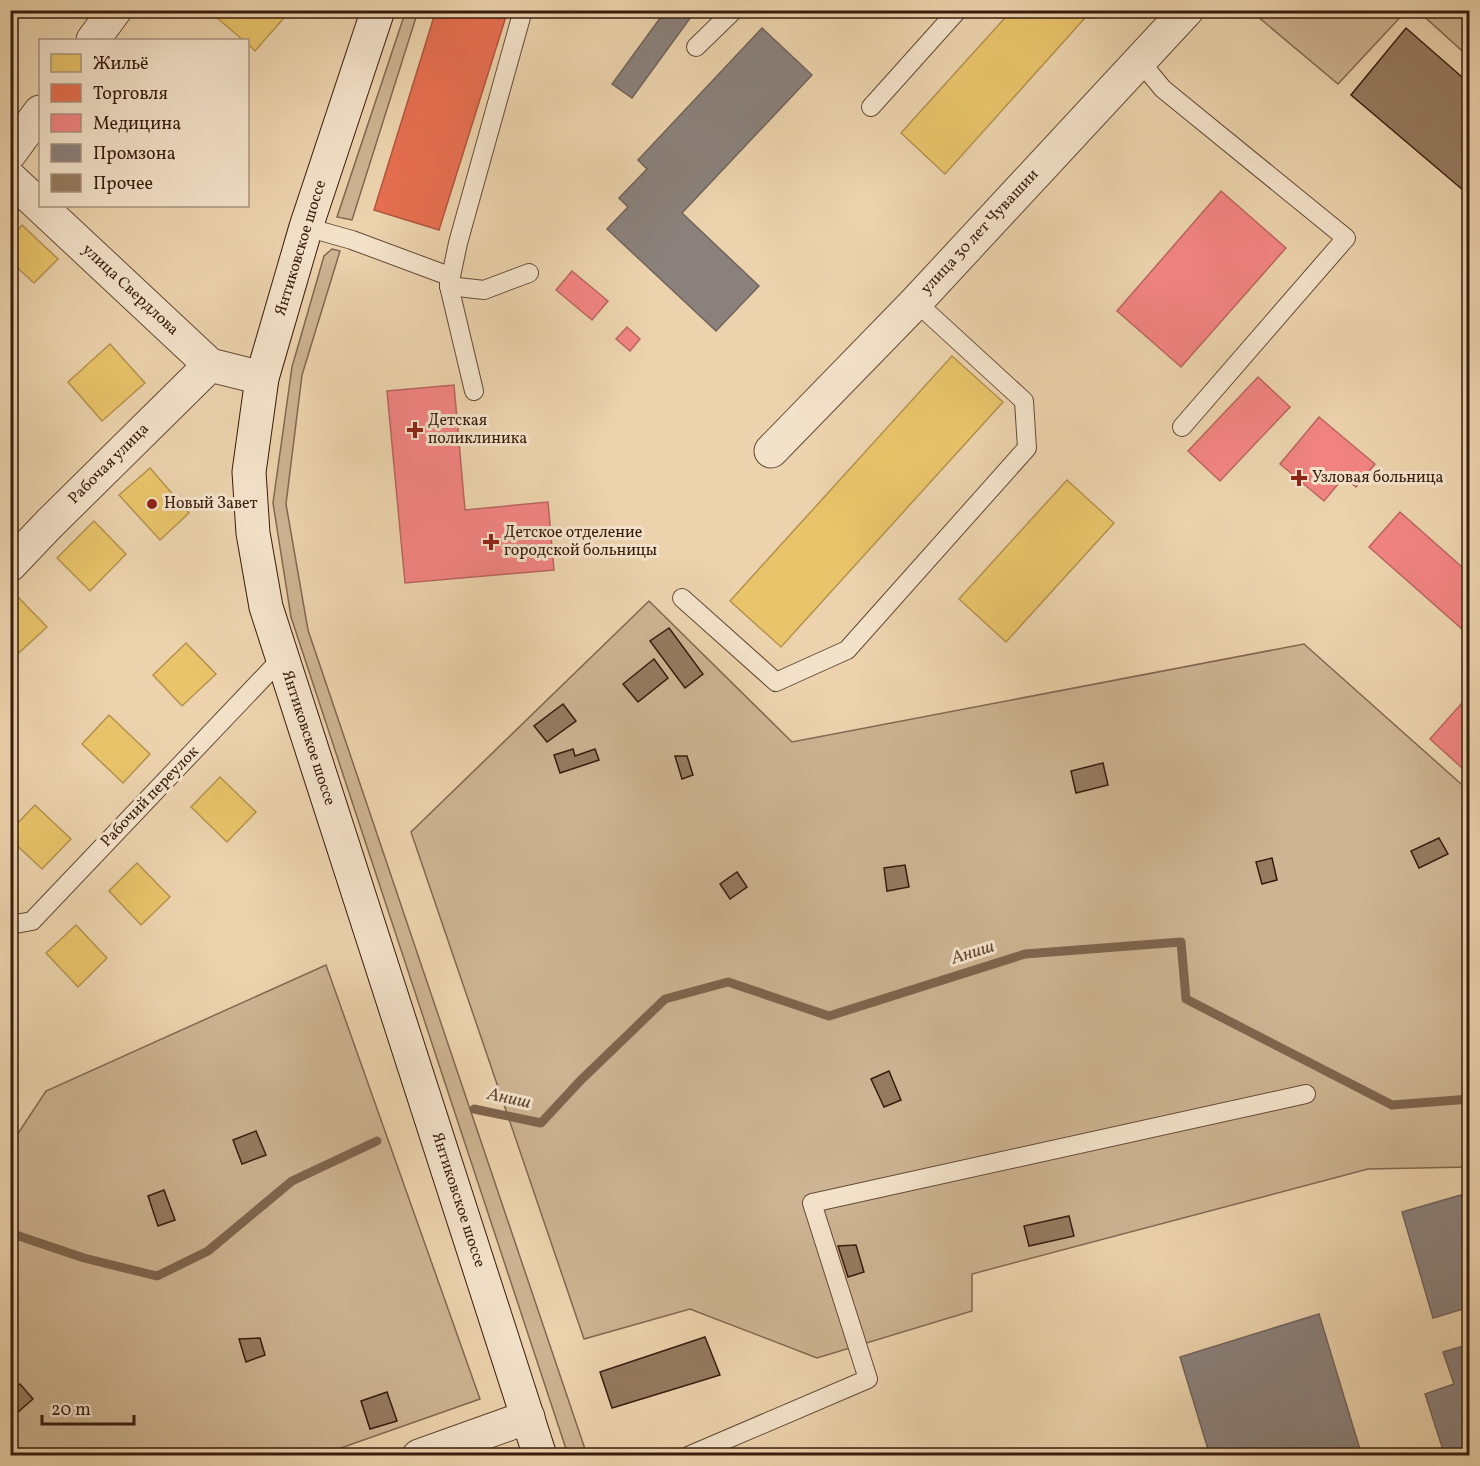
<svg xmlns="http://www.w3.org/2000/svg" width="1480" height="1466" font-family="Vollkorn,serif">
<rect width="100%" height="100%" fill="#ecd3ad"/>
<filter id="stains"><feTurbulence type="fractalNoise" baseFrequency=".00333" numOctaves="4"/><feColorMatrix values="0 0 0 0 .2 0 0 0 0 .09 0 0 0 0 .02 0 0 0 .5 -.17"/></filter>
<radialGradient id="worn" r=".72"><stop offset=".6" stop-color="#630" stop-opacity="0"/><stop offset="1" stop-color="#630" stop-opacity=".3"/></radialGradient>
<g fill="#cdb492" stroke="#826850" stroke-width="1.5">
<path d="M 406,10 L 418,11 L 352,220 L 337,217 Z"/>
<path d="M 1251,11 L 1406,11 L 1338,84 Z"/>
<path d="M 1418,11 L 1469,11 L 1469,57 Z"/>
<path d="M 332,249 L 340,251 L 302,375 L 286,504 L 308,630 L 587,1455 L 568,1455 L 291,617 L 273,503 L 292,367 L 324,256 Z"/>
<path d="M 649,601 L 792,742 L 1304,644 L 1469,791 L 1469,1167 L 1368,1169 L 972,1274 L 972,1311 L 817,1358 L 690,1309 L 584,1339 L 411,832 Z"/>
<path d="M 326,965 L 480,1399 L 321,1455 L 11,1456 L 11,1144 L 46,1091 Z"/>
</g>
<g fill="#e9c46a" stroke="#b4924e" stroke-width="1.5">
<path d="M 221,10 L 289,10 L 290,11 L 255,51 L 248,44 L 248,40 L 243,40 L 216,17 Z"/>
<path d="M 1012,10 L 1092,10 L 945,174 L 901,133 Z"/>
<path d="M 22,225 L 58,259 L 34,283 L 10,261 L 10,238 Z"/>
<path d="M 110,344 L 145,383 L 102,421 L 68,382 Z"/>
<path d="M 952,356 L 1003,402 L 781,647 L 730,601 Z"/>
<path d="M 150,468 L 189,513 L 160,540 L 119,495 Z"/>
<path d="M 1067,480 L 1114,523 L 1006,642 L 959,599 Z"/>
<path d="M 94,521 L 126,554 L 90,591 L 57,558 Z"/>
<path d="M 18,597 L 47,627 L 10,661 L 10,604 Z"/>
<path d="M 186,643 L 216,674 L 182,706 L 153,675 Z"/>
<path d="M 109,715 L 150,754 L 123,783 L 82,744 Z"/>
<path d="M 220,777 L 256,812 L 227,842 L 191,807 Z"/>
<path d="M 35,805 L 71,839 L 42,869 L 10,839 L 10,831 Z"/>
<path d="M 137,863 L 170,897 L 141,925 L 109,891 Z"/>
<path d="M 76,925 L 107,958 L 78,987 L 46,953 Z"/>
</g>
<path fill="#e76f51" stroke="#b2563d" stroke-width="1.5" d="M 436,10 L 508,10 L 439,230 L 374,210 Z"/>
<g fill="#f28482" stroke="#ba655f" stroke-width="1.5">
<path d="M 1221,191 L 1286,248 L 1181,367 L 1117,311 Z"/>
<path d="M 572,271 L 608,301 L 592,320 L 556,290 Z"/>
<path d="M 627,327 L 640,339 L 630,351 L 616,339 Z"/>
<path d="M 1258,377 L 1290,407 L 1220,481 L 1188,451 Z"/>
<path d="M 454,385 L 465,510 L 548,502 L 554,570 L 405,583 L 387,391 Z"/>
<path d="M 1319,417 L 1375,464 L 1356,487 L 1344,477 L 1324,501 L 1280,464 Z"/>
<path d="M 1400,512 L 1470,574 L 1470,636 L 1369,547 Z"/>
<path d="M 1462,703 L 1470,710 L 1470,775 L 1430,739 Z"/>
</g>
<g fill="#8a817c" stroke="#71635b" stroke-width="1.5">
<path d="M 666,10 L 696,10 L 632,98 L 612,84 Z"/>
<path d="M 762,28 L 812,75 L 682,213 L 759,286 L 716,331 L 607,229 L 628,207 L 619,198 L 647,169 L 638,160 Z"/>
<path d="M 1461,1195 L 1470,1224 L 1470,1307 L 1433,1318 L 1402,1212 Z"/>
<path d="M 1319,1314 L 1362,1456 L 1210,1456 L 1180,1357 Z"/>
<path d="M 1470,1344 L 1470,1456 L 1445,1456 L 1425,1394 L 1454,1384 L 1443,1352 Z"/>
</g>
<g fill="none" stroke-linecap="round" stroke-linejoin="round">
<g stroke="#7e654d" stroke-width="9">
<path d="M 474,1109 L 541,1123 L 580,1081 L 665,999 L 728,982 L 829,1016 L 1025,954 L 1181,942 L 1186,999 L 1392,1105 L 1470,1099"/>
<path d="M 10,1233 L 84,1258 L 157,1276 L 208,1251 L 292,1181 L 377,1141"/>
</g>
</g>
<g fill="#957b60" stroke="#371c0d" stroke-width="1.5">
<path d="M 1406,28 L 1470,84 L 1470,196 L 1351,95 Z"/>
<path d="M 669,628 L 703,674 L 685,688 L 650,641 Z"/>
<path d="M 654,659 L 668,678 L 638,702 L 623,684 Z"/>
<path d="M 563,704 L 576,721 L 547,742 L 534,726 Z"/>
<path d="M 573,749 L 575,756 L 595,749 L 599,760 L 560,773 L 554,755 Z"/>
<path d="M 675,756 L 687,756 L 693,775 L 682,779 Z"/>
<path d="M 1103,763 L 1108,785 L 1076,793 L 1071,771 Z"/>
<path d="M 1439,838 L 1448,854 L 1419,868 L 1411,851 Z"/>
<path d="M 1272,858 L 1277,880 L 1262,884 L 1256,862 Z"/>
<path d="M 905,865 L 909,887 L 887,891 L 884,868 Z"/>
<path d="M 737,872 L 747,887 L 730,899 L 720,884 Z"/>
<path d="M 889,1071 L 901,1100 L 884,1107 L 871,1079 Z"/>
<path d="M 256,1131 L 266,1155 L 242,1164 L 233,1140 Z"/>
<path d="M 164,1190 L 175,1220 L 158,1226 L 148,1196 Z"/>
<path d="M 1069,1216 L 1074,1236 L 1029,1246 L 1024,1226 Z"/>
<path d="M 856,1245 L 864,1272 L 848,1277 L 838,1246 Z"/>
<path d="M 705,1337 L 720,1375 L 612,1408 L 600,1372 Z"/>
<path d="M 260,1338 L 265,1355 L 246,1362 L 239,1339 Z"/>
<path d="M 20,1384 L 33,1399 L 10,1419 L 10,1392 Z"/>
<path d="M 387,1392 L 397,1421 L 370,1429 L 361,1401 Z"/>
</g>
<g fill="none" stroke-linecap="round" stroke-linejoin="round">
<defs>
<g id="lane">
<path d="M 696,47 L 734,10"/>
<path d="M 1139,60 L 1163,89 L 1346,238 L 1182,427"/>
<path d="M 871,107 L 958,10"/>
<path d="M 306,227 L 352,240 L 449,276 L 449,286 L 458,243 L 523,10"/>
<path d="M 449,276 L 449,286 L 474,391"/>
<path d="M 449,286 L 484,290 L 529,273"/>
<path d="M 682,598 L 776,682 L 847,650 L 1027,448 L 1024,401 L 916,302"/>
<path d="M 10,925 L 32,921 L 282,658"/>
<path d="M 688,1456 L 868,1379 L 812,1203 L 1306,1094"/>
</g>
<g id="street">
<path d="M 93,40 L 115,10"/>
<path d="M 10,153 L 40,112"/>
<path d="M 10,178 L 210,365 L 262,378"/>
<path d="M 771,451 L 916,302 L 1187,10"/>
<path d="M 10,565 L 49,524 L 210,365"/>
<path d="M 419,1456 L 528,1417"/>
</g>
<path id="secondary" d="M 378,10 L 306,227 L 262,378 L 249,472 L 253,533 L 266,607 L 540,1456"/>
</defs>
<use href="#lane" stroke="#644a35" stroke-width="20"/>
<use href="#street" stroke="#644a35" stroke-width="35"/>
<use href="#secondary" stroke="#371c0d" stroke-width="35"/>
<use href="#lane" stroke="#f3e2ca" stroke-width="18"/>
<use href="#street" stroke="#f3e2ca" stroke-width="33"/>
<use href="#secondary" stroke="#f3e2ca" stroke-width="33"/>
</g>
<g fill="#8f2418" stroke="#f3e2ca" stroke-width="2">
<path d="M412 421h6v6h6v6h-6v6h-6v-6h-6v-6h6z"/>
<path d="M1296 469h6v6h6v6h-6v6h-6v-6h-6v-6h6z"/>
<circle cx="152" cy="504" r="6"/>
<path d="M488 533h6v6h6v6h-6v6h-6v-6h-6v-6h6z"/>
</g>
<g text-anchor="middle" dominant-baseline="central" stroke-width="6" stroke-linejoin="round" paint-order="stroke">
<g font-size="16" fill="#371c0d" stroke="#f3e2ca">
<text transform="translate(980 232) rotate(-47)">улица 30 лет Чувашии</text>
<text transform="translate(301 248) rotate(-73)">Янтиковское шоссе</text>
<text transform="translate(130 290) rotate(43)">улица Свердлова</text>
<text transform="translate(109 464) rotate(-45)">Рабочая улица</text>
<text transform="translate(308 738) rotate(72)">Янтиковское шоссе</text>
<text transform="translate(150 797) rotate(-46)">Рабочий переулок</text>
<text transform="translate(458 1200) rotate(72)">Янтиковское шоссе</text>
</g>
<g font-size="16" fill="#371c0d" stroke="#f3e2ca" text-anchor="start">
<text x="428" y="421">Детская<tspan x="428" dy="18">поликлиника</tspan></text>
<text x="1312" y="478">Узловая больница</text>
<text x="164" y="504">Новый Завет</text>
<text x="504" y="533">Детское отделение<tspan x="504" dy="18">городской больницы</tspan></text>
</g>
<g font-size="18" font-style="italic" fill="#614632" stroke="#f3e2ca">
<text transform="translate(973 953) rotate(-17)">Аниш</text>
<text transform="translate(509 1099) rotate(12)">Аниш</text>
</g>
</g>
<rect width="1480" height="1466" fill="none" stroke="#ecd3ad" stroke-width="36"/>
<rect x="12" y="12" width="1456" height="1442" fill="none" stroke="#371c0d" stroke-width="3"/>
<rect x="18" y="18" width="1444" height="1430" fill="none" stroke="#371c0d" stroke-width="1.5"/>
<rect x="39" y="39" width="210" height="168" fill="#f3e2ca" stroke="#a8937e" stroke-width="1.5"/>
<rect x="51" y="54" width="30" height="18" fill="#e9c46a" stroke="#a8937e" stroke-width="1.5"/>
<text x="93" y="69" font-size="18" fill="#371c0d">Жильё</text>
<rect x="51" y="84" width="30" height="18" fill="#e76f51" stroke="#a8937e" stroke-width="1.5"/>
<text x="93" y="99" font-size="18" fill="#371c0d">Торговля</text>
<rect x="51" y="114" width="30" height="18" fill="#f28482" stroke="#a8937e" stroke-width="1.5"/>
<text x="93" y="129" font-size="18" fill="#371c0d">Медицина</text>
<rect x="51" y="144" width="30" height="18" fill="#8a817c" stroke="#a8937e" stroke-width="1.5"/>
<text x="93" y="159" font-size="18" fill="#371c0d">Промзона</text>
<rect x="51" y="174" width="30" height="18" fill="#957b60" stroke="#a8937e" stroke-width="1.5"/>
<text x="93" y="189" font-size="18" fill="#371c0d">Прочее</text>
<path d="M42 1415v9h92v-9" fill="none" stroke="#371c0d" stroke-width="3"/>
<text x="51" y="1415" font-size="18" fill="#371c0d" stroke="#f3e2ca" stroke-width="4.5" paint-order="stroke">20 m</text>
<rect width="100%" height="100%" filter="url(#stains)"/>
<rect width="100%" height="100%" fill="url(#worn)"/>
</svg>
